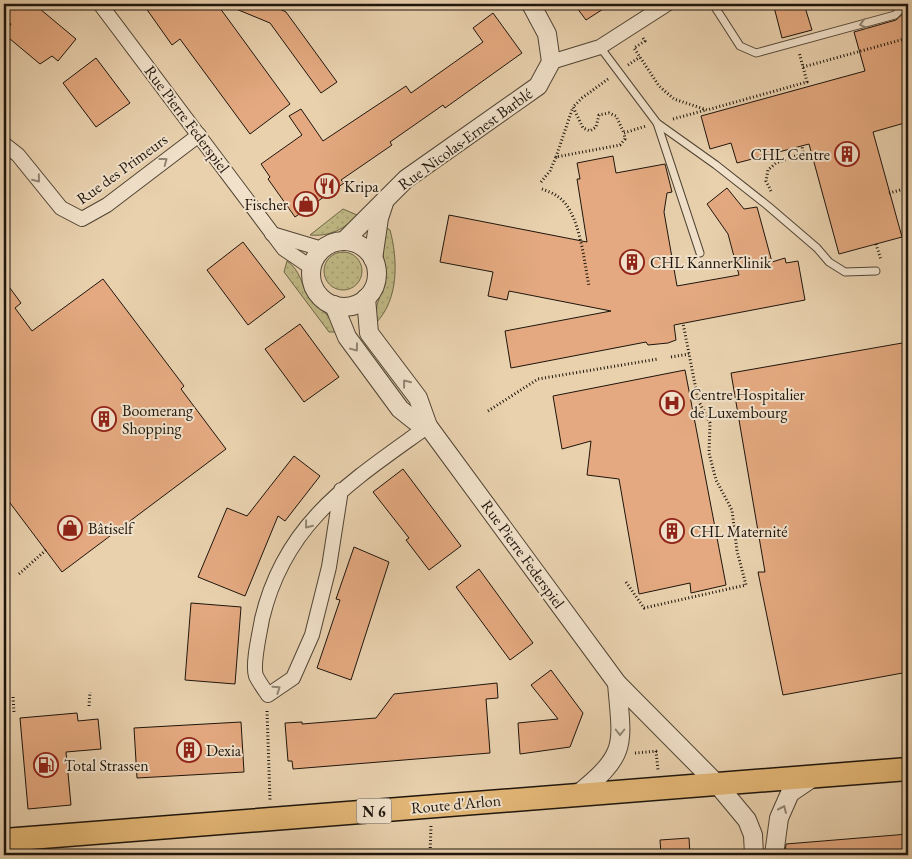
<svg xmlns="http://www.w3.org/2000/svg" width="912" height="859" font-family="'EB Garamond',serif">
<defs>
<pattern id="green-dots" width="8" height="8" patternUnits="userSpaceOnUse" patternTransform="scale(1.25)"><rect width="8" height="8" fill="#bfb985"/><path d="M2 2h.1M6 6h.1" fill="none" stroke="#a49e72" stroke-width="1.8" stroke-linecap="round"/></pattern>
</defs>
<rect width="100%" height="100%" fill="#e9d1ae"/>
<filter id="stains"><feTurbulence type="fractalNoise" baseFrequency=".004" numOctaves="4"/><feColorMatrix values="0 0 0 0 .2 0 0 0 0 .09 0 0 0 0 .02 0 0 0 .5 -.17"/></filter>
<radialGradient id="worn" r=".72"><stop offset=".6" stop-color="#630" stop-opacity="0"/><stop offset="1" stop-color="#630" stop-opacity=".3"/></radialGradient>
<g fill="url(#green-dots)" stroke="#6e6748">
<path d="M 343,209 L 357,215 C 346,229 328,237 310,235 Z"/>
<path d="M 385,227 L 390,230 C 398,260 399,299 376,323 L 375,311 L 386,278 L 383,253 Z"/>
<circle cx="343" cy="271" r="19"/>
<path d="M 287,261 C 301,271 301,285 310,297 C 321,312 330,313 337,332 L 329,332 L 284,272 Z"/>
</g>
<g fill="#e4a980" stroke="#1d150c">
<path d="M 12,4 L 34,4 L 76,39 L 58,61 L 52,56 L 40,64 L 4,34 L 11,24 L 4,18 L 4,13 Z"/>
<path d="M 143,4 L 217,4 L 290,104 L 250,134 L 180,39 L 172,45 Z"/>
<path d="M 224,4 L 269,4 L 286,12 L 337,82 L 321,93 L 270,23 Z"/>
<path d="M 574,4 L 611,4 L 586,20 Z"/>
<path d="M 785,4 L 804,4 L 812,30 L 782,38 L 774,7 Z"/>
<path d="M 908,9 L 908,122 L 873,132 L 902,237 L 839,254 L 809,144 L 737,163 L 731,143 L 710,149 L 701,116 L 865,71 L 854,32 L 896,20 Z"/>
<path d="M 493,13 L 522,53 L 445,108 L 443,105 L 390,142 L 392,145 L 341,180 L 344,183 L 295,217 L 268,179 L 270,177 L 261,164 L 302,135 L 289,116 L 301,109 L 323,141 L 406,86 L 411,93 L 483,42 L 473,28 Z"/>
<path d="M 96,58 L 130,103 L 96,127 L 63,83 Z"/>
<path d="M 613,156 L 616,173 L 665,164 L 672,192 L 667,193 L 664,212 L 677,286 L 739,275 L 728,234 L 707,204 L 727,188 L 744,209 L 757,207 L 772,262 L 785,258 L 786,263 L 798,261 L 805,300 L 674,325 L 676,340 L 668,343 L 648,345 L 646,342 L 511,368 L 505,331 L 611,311 L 509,291 L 507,300 L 488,296 L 493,272 L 440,262 L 449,215 L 587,242 L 577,179 L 580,179 L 577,163 Z"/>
<path d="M 243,242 L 285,297 L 248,325 L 207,270 Z"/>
<path d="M 103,279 L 184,386 L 181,389 L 226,449 L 62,572 L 4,495 L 4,280 L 21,303 L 15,308 L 32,331 Z"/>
<path d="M 300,324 L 339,377 L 304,402 L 265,349 Z"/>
<path d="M 908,342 L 908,672 L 783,695 L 758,572 L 765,572 L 731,373 Z"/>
<path d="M 685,370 L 726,585 L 691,593 L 690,583 L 639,594 L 619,479 L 587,475 L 591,441 L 562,449 L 553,396 Z"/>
<path d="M 294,456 L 320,476 L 285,521 L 278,516 L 245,596 L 198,577 L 227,508 L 247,516 Z"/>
<path d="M 403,469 L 461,546 L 429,570 L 406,540 L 409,538 L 373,492 Z"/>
<path d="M 354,547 L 389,562 L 351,680 L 317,668 L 340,600 L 336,599 Z"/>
<path d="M 479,569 L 533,643 L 510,660 L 456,587 Z"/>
<path d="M 191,603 L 241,607 L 235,684 L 185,680 Z"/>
<path d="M 551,670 L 583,713 L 570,747 L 520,754 L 518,723 L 558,719 L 531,685 Z"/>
<path d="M 497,683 L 498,698 L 486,699 L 490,753 L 293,769 L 292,761 L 288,761 L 285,723 L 302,722 L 302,724 L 376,718 L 394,694 Z"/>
<path d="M 77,713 L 78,721 L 98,719 L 101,749 L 66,752 L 71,805 L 28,809 L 20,718 Z"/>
<path d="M 241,722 L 244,772 L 137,778 L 134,728 Z"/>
<path d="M 908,834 L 908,855 L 785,855 L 786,844 Z"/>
<path d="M 689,838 L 690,855 L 661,855 L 660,840 Z"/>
</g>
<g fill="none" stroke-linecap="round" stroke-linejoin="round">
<defs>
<g id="service">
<path d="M 713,4 L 740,46 L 756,53 L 895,15 L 906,4"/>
<path d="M 600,47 L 657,123 L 716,165 L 768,206 L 817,248 L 829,262 L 845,272 L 876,271"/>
<path d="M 657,123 L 700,253"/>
</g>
<g id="minor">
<path d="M 100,4 L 284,249 L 312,268"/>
<path d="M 551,62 L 600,47 L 667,4"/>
<path d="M 4,144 L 18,155 L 61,208 L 82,219 L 107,205 L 199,135"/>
<path d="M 272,234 L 322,249"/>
<path d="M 341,490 L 329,567 L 312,635 L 293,678 L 268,695 C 264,689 259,682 256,676 C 252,664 260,632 262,619 C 285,521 352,481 428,426"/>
</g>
<g id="tertiary">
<path d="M 344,241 L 406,179 L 538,86 L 551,62 L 547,34 L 531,4"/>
<circle cx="344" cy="274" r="33"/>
<path d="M 373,259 L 379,218 L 385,200"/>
<path d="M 366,298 L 369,333 L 418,398 L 428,426 L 617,683 L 717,784 L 747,820 L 753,835 L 754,855"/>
<path d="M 334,305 L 347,337 L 400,409 L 415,421 L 428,426"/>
<path d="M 577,795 C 629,753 622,745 617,683"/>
<path d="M 774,855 L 779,818 L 790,793 L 815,776"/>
</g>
<path id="primary" d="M 4,840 L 908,769"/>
</defs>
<use href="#service" stroke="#504434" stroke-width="9"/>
<use href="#minor" stroke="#504434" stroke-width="16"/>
<use href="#tertiary" stroke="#504434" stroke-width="20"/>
<use href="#primary" stroke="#1d150c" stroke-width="25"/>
<g stroke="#1d150c" stroke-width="3" stroke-dasharray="1 2.5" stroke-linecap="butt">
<path d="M 780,4 L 780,5"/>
<path d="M 643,38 L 645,41 L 634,48 L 659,86 L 674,99 L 707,110 L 807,82 L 799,52"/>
<path d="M 628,65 L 640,57"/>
<path d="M 803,67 L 908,38"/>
<path d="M 608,79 L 582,98 L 573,107 L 583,128 L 590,131 L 596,127 L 599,115 L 609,113 L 616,116 L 624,133"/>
<path d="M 673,119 L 706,110"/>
<path d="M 556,157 L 573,107"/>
<path d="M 541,182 L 550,171 L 556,157 L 620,145 L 625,139 L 624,133 L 646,126"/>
<path d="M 542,189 C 547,191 553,193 557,196 C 580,210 584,262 589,286"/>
<path d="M 771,191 L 766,181 L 768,170 L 776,163 L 803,153 L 802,145"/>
<path d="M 889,193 L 908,188"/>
<path d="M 876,244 L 881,260"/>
<path d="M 671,357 L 689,354"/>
<path d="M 488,411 L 538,379 L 658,359"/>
<path d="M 19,574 L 46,550"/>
<path d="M 626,582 L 644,608 L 746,585 L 737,551 L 732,510 L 716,480 L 709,453 L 710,423 L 698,400 L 683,323"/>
<path d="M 13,697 L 14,712"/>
<path d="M 89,706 L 90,692"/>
<path d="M 267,711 L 270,800"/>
<path d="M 656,751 L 658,770"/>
<path d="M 635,753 L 659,751"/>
<path d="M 430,855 L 431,826"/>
</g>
<use href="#service" stroke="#f1e1ca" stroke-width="7"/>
<use href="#minor" stroke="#f1e1ca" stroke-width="14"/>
<use href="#tertiary" stroke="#f1e1ca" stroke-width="18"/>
<use href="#primary" stroke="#e4b877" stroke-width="22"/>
</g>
<defs><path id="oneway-chevron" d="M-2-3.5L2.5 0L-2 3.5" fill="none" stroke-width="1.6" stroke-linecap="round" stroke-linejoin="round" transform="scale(1.25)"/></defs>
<g stroke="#928574">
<use href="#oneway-chevron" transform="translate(863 24) rotate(165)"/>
<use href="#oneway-chevron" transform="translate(164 161) rotate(-37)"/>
<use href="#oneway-chevron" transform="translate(37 179) rotate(51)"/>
<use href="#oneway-chevron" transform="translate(355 348) rotate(53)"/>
<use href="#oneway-chevron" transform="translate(406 383) rotate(-128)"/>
<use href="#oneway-chevron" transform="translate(308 525) rotate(129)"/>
<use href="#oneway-chevron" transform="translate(277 689) rotate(-34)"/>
<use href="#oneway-chevron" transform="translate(620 732) rotate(90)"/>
<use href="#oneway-chevron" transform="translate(783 809) rotate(-66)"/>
</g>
<defs>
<symbol id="building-ring" viewBox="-11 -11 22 22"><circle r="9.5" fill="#f1e1ca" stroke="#8f2418" stroke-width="1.5"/><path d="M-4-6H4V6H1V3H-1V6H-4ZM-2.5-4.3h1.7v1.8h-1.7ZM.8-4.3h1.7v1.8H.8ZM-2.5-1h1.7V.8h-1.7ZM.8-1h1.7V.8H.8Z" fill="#8f2418"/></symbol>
<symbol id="restaurant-ring" viewBox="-11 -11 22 22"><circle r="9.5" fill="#f1e1ca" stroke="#8f2418" stroke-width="1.5"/><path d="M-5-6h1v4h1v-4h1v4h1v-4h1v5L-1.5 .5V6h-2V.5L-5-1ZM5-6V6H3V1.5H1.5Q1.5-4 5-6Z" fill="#8f2418"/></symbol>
<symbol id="shop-ring" viewBox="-11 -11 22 22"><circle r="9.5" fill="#f1e1ca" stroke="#8f2418" stroke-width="1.5"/><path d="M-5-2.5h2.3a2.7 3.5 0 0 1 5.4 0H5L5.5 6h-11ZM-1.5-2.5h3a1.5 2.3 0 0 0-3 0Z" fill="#8f2418"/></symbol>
<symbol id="hospital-ring" viewBox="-11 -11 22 22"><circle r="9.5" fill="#f1e1ca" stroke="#8f2418" stroke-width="1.5"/><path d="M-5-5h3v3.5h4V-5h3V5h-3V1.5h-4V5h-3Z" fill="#8f2418"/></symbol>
<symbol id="fuel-ring" viewBox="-11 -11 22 22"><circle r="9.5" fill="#f1e1ca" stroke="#8f2418" stroke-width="1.5"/><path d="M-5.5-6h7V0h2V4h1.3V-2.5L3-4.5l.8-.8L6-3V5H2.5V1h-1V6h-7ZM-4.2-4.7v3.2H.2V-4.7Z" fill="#8f2418"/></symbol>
</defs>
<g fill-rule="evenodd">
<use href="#building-ring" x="833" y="140" width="28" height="28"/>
<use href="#restaurant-ring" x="313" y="172" width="28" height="28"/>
<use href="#shop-ring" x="292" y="190" width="28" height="28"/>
<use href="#building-ring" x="618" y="248" width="28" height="28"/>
<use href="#hospital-ring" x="658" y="389" width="28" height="28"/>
<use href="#building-ring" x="90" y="405" width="28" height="28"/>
<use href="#shop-ring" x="56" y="514" width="28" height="28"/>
<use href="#building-ring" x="658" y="517" width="28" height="28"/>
<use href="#building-ring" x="175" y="736" width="28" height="28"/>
<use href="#fuel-ring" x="32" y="751" width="28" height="28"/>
</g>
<g text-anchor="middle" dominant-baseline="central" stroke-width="4" stroke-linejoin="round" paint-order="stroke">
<rect fill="#f1e1ca" stroke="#5d5245" stroke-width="1" x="356.5" y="798.5" width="35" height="25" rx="4"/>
<g font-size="15" font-weight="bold" fill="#1d150c">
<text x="374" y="811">N 6</text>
</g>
<g font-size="16" fill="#1d150c" stroke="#f1e1ca">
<text transform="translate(187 119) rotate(53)">Rue Pierre Federspiel</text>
<text transform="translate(465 139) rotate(-36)">Rue Nicolas-Ernest Barblé</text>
<text transform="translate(122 169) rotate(-36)">Rue des Primeurs</text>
<text transform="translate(523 554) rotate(54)">Rue Pierre Federspiel</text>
<text transform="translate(456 804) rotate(-5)">Route d'Arlon</text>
</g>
<g font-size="16" fill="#1d150c" stroke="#f1e1ca" text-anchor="start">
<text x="830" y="154" text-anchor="end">CHL Centre</text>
<text x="344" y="186">Kripa</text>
<text x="288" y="204" text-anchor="end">Fischer</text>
<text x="650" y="262">CHL KannerKlinik</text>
<text x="690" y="394">Centre Hospitalier<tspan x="690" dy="18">de Luxembourg</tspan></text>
<text x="122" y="410">Boomerang<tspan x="122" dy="18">Shopping</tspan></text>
<text x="88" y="528">Bâtiself</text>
<text x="690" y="531">CHL Maternité</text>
<text x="206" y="750">Dexia</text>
<text x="64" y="765">Total Strassen</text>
</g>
</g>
<rect width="912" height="859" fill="none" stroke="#e9d1ae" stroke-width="20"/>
<rect x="5" y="5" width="902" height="849" fill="none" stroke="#1d150c" stroke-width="2.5"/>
<rect x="10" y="10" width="892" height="839" fill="none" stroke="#1d150c"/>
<rect width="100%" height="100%" filter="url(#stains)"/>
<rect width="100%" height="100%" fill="url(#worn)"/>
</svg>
